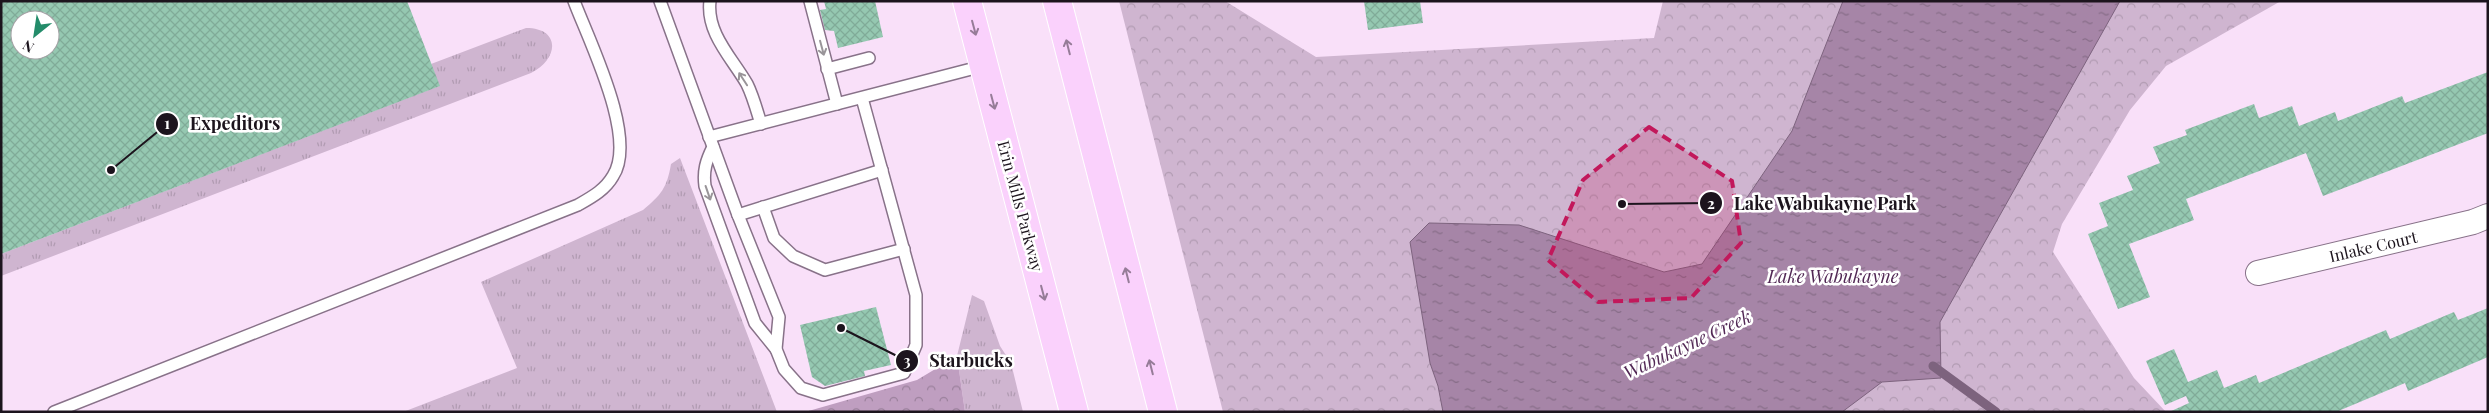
<svg xmlns="http://www.w3.org/2000/svg" width="2489" height="413" font-family="'Playfair Display',serif">
<defs>
<pattern id="grass-tufts" width="24" height="20" patternUnits="userSpaceOnUse" patternTransform="scale(1.25)"><rect width="24" height="20" fill="#cfb5d0"/><path d="M3 7l-1-3M5 7V3M7 7l1-3M15 17l-1-3M17 17v-4M19 17l1-3" fill="none" stroke="#b19bb2"/></pattern>
<pattern id="forest-crowns" width="20" height="18" patternUnits="userSpaceOnUse" patternTransform="scale(1.25)"><rect width="20" height="18" fill="#bf9ec0"/><path d="M2 6a3 3 0 1 1 6 0M12 15a3 3 0 1 1 6 0" fill="none" stroke="#9a809b"/></pattern>
<pattern id="park-crowns" width="20" height="18" patternUnits="userSpaceOnUse" patternTransform="scale(1.25)"><rect width="20" height="18" fill="#cfb5d0"/><path d="M2 6a3 3 0 1 1 6 0M12 15a3 3 0 1 1 6 0" fill="none" stroke="#b19bb2"/></pattern>
<pattern id="water-ripples" width="26" height="14" patternUnits="userSpaceOnUse" patternTransform="scale(1.25)"><rect width="26" height="14" fill="#a685a7"/><path d="M2 4q2-2 4 0t4 0M15 11q2-2 4 0t4 0" fill="none" stroke="#866c87"/></pattern>
<pattern id="building-cross-hatch" width="8" height="8" patternUnits="userSpaceOnUse" patternTransform="scale(1.25)"><rect width="8" height="8" fill="#95c8b1"/><path d="M0 0l8 8M0 8l8-8" fill="none" stroke="#80ab98"/></pattern>
</defs>
<rect width="100%" height="100%" fill="#f9e0f9"/>
<g fill="url(#grass-tufts)">
<path d="M 526,28 C 561,28 559,59 531,73 L 1,276 L 1,254 L 439,86 L 431,64 Z"/>
<path d="M 680,158 L 777,412 L 403,412 L 517,368 L 481,282 L 643,210 C 661,195 667,188 671,164 Z"/>
<path d="M 972,295 L 984,301 L 1000,346 L 1011,363 L 1023,412 L 965,412 L 957,356 Z"/>
</g>
<path fill="url(#forest-crowns)" d="M 957,356 L 965,412 L 805,412 L 917,380 Z"/>
<path fill="url(#park-crowns)" d="M 1119,1 L 1225,1 L 1316,57 L 1654,38 L 1663,1 L 2281,1 L 2166,66 L 2130,110 L 2062,224 L 2053,252 L 2134,378 L 2166,412 L 1223,412 Z"/>
<path fill="url(#water-ripples)" stroke="#7d637e" d="M 1843,1 L 2120,1 L 1940,322 L 1941,378 L 1882,382 L 1842,412 L 1443,412 L 1438,386 L 1430,363 L 1410,242 L 1429,223 L 1519,225 L 1664,272 L 1702,264 L 1792,131 Z"/>
<g fill="none" stroke-linecap="round" stroke-linejoin="round">
<path stroke="#7d637e" stroke-width="9" d="M 1933,366 L 1996,412"/>
</g>
<g fill="url(#building-cross-hatch)" fill-rule="evenodd">
<path d="M 1,1 L 407,1 L 440,86 L 1,254 ZM 20,20 L 50,20 L 50,50 L 20,50 Z"/>
<path d="M 824,1 L 875,1 L 883,37 L 838,48 L 834,31 L 825,30 L 820,10 L 826,9 Z"/>
<path d="M 1364,1 L 1420,1 L 1423,23 L 1368,30 Z"/>
<path d="M 2488,72 L 2488,133 L 2323,196 L 2306,153 L 2186,199 L 2194,220 L 2129,244 L 2150,297 L 2118,309 L 2088,234 L 2108,226 L 2099,203 L 2133,190 L 2127,176 L 2160,163 L 2153,147 L 2187,135 L 2185,130 L 2254,104 L 2259,118 L 2292,106 L 2299,126 L 2335,112 L 2338,121 L 2402,96 L 2405,103 Z"/>
<path d="M 876,307 L 891,365 L 864,371 L 865,376 L 825,386 L 812,377 L 800,325 Z"/>
<path d="M 2488,308 L 2488,357 L 2408,391 L 2405,383 L 2336,412 L 2169,412 L 2189,403 L 2186,396 L 2165,405 L 2146,361 L 2174,349 L 2188,382 L 2217,370 L 2224,388 L 2256,375 L 2259,383 L 2386,330 L 2390,339 L 2454,312 L 2458,320 Z"/>
</g>
<g fill="none" stroke-linecap="round" stroke-linejoin="round">
<defs>
<g id="service">
<path d="M 660,1 L 738,215 L 779,317 L 776,349 L 784,369 L 801,388 L 823,395 L 904,373 L 916,345 L 916,295 L 862,98"/>
<path d="M 710,1 C 706,33 732,58 747,84 C 753,96 757,111 761,124"/>
<path d="M 810,1 L 837,104"/>
<path d="M 827,69 L 869,58"/>
<path d="M 709,137 L 983,66"/>
<path d="M 713,147 C 706,161 703,171 705,186 L 755,323 L 776,349"/>
<path d="M 763,207 L 774,238 L 793,256 L 825,270 L 904,249"/>
<path d="M 738,215 L 882,170"/>
<path d="M 54,412 L 578,205 C 592,197 605,190 613,176 C 638,138 589,41 574,1"/>
</g>
<path id="minor" d="M 2258,273 L 2473,222 L 2488,216"/>
<g id="primary">
<path d="M 967,1 L 1074,412"/>
<path d="M 1057,1 L 1163,412"/>
</g>
</defs>
<use href="#service" stroke="#887289" stroke-width="14"/>
<use href="#minor" stroke="#887289" stroke-width="26"/>
<use href="#primary" stroke="#fff" stroke-width="30"/>
<use href="#service" stroke="#fff" stroke-width="11"/>
<use href="#minor" stroke="#fff" stroke-width="24"/>
<use href="#primary" stroke="#fad1fc" stroke-width="28"/>
</g>
<defs><path id="oneway-shaft" d="M-6 0H5M1.5-3L5.5 0L1.5 3" fill="none" stroke-width="1.6" stroke-linecap="round" stroke-linejoin="round" transform="scale(1.25)"/></defs>
<g stroke="#967c98">
<use href="#oneway-shaft" transform="translate(974 28) rotate(75)"/>
<use href="#oneway-shaft" transform="translate(1068 47) rotate(-104)"/>
<use href="#oneway-shaft" transform="translate(993 102) rotate(75)"/>
<use href="#oneway-shaft" transform="translate(1127 275) rotate(-104)"/>
<use href="#oneway-shaft" transform="translate(1043 293) rotate(75)"/>
<use href="#oneway-shaft" transform="translate(1151 367) rotate(-104)"/>
</g>
<g stroke="#999599">
<use href="#oneway-shaft" transform="translate(822 48) rotate(75)"/>
<use href="#oneway-shaft" transform="translate(743 79) rotate(-123)"/>
<use href="#oneway-shaft" transform="translate(708 193) rotate(71)"/>
</g>
<path fill="#c2185b" fill-opacity="0.2" stroke="#c2185b" stroke-width="4" stroke-dasharray="10 6" stroke-linejoin="round" d="M 1649,127 L 1732,181 L 1741,243 L 1691,298 L 1598,302 L 1548,260 L 1583,180 Z"/>
<g text-anchor="middle" dominant-baseline="central" stroke-width="5" stroke-linejoin="round" paint-order="stroke">
<g font-size="16" fill="#1c141d" stroke="#fff">
<text transform="translate(1021 206) rotate(75)">Erin Mills Parkway</text>
<text transform="translate(2373 246) rotate(-13)">Inlake Court</text>
</g>
<g font-size="18" font-style="italic" fill="#522855" stroke="#fff">
<text x="1833" y="276">Lake Wabukayne</text>
<text transform="translate(1687 344) rotate(-25)">Wabukayne Creek</text>
</g>
</g>
<path fill="none" stroke="#1c141d" stroke-width="2" d="M111 170L167 124M1622 204L1711 203M841 328L907 361"/>
<g fill="#1c141d" stroke="#fff" stroke-width="2">
<circle cx="111" cy="170" r="5"/>
<circle cx="1622" cy="204" r="5"/>
<circle cx="841" cy="328" r="5"/>
<circle cx="167" cy="124" r="12"/>
<circle cx="1711" cy="203" r="12"/>
<circle cx="907" cy="361" r="12"/>
</g>
<g font-size="15" text-anchor="middle" font-weight="bold" fill="#fff">
<text x="167" y="129">1</text>
<text x="1711" y="209">2</text>
<text x="907" y="366">3</text>
</g>
<g font-size="18" text-anchor="middle" font-weight="bold" fill="#1c141d" stroke="#fff" stroke-width="5" stroke-linejoin="round" paint-order="stroke">
<text x="235" y="130">Expeditors</text>
<text x="1825" y="210">Lake Wabukayne Park</text>
<text x="971" y="367">Starbucks</text>
</g>
<rect width="2489" height="413" fill="none" stroke="#1c141d" stroke-width="5"/>
<g transform="translate(35 35) rotate(210)"><circle r="24" fill="#ffffff" stroke="#a4a1a5"/>
<path d="M0-4L9 19L0 12L-9 19Z" fill="#238c6a"/>
<text y="-8" font-size="14" font-weight="bold" text-anchor="middle" fill="#1c141d">N</text>
</g>
</svg>
